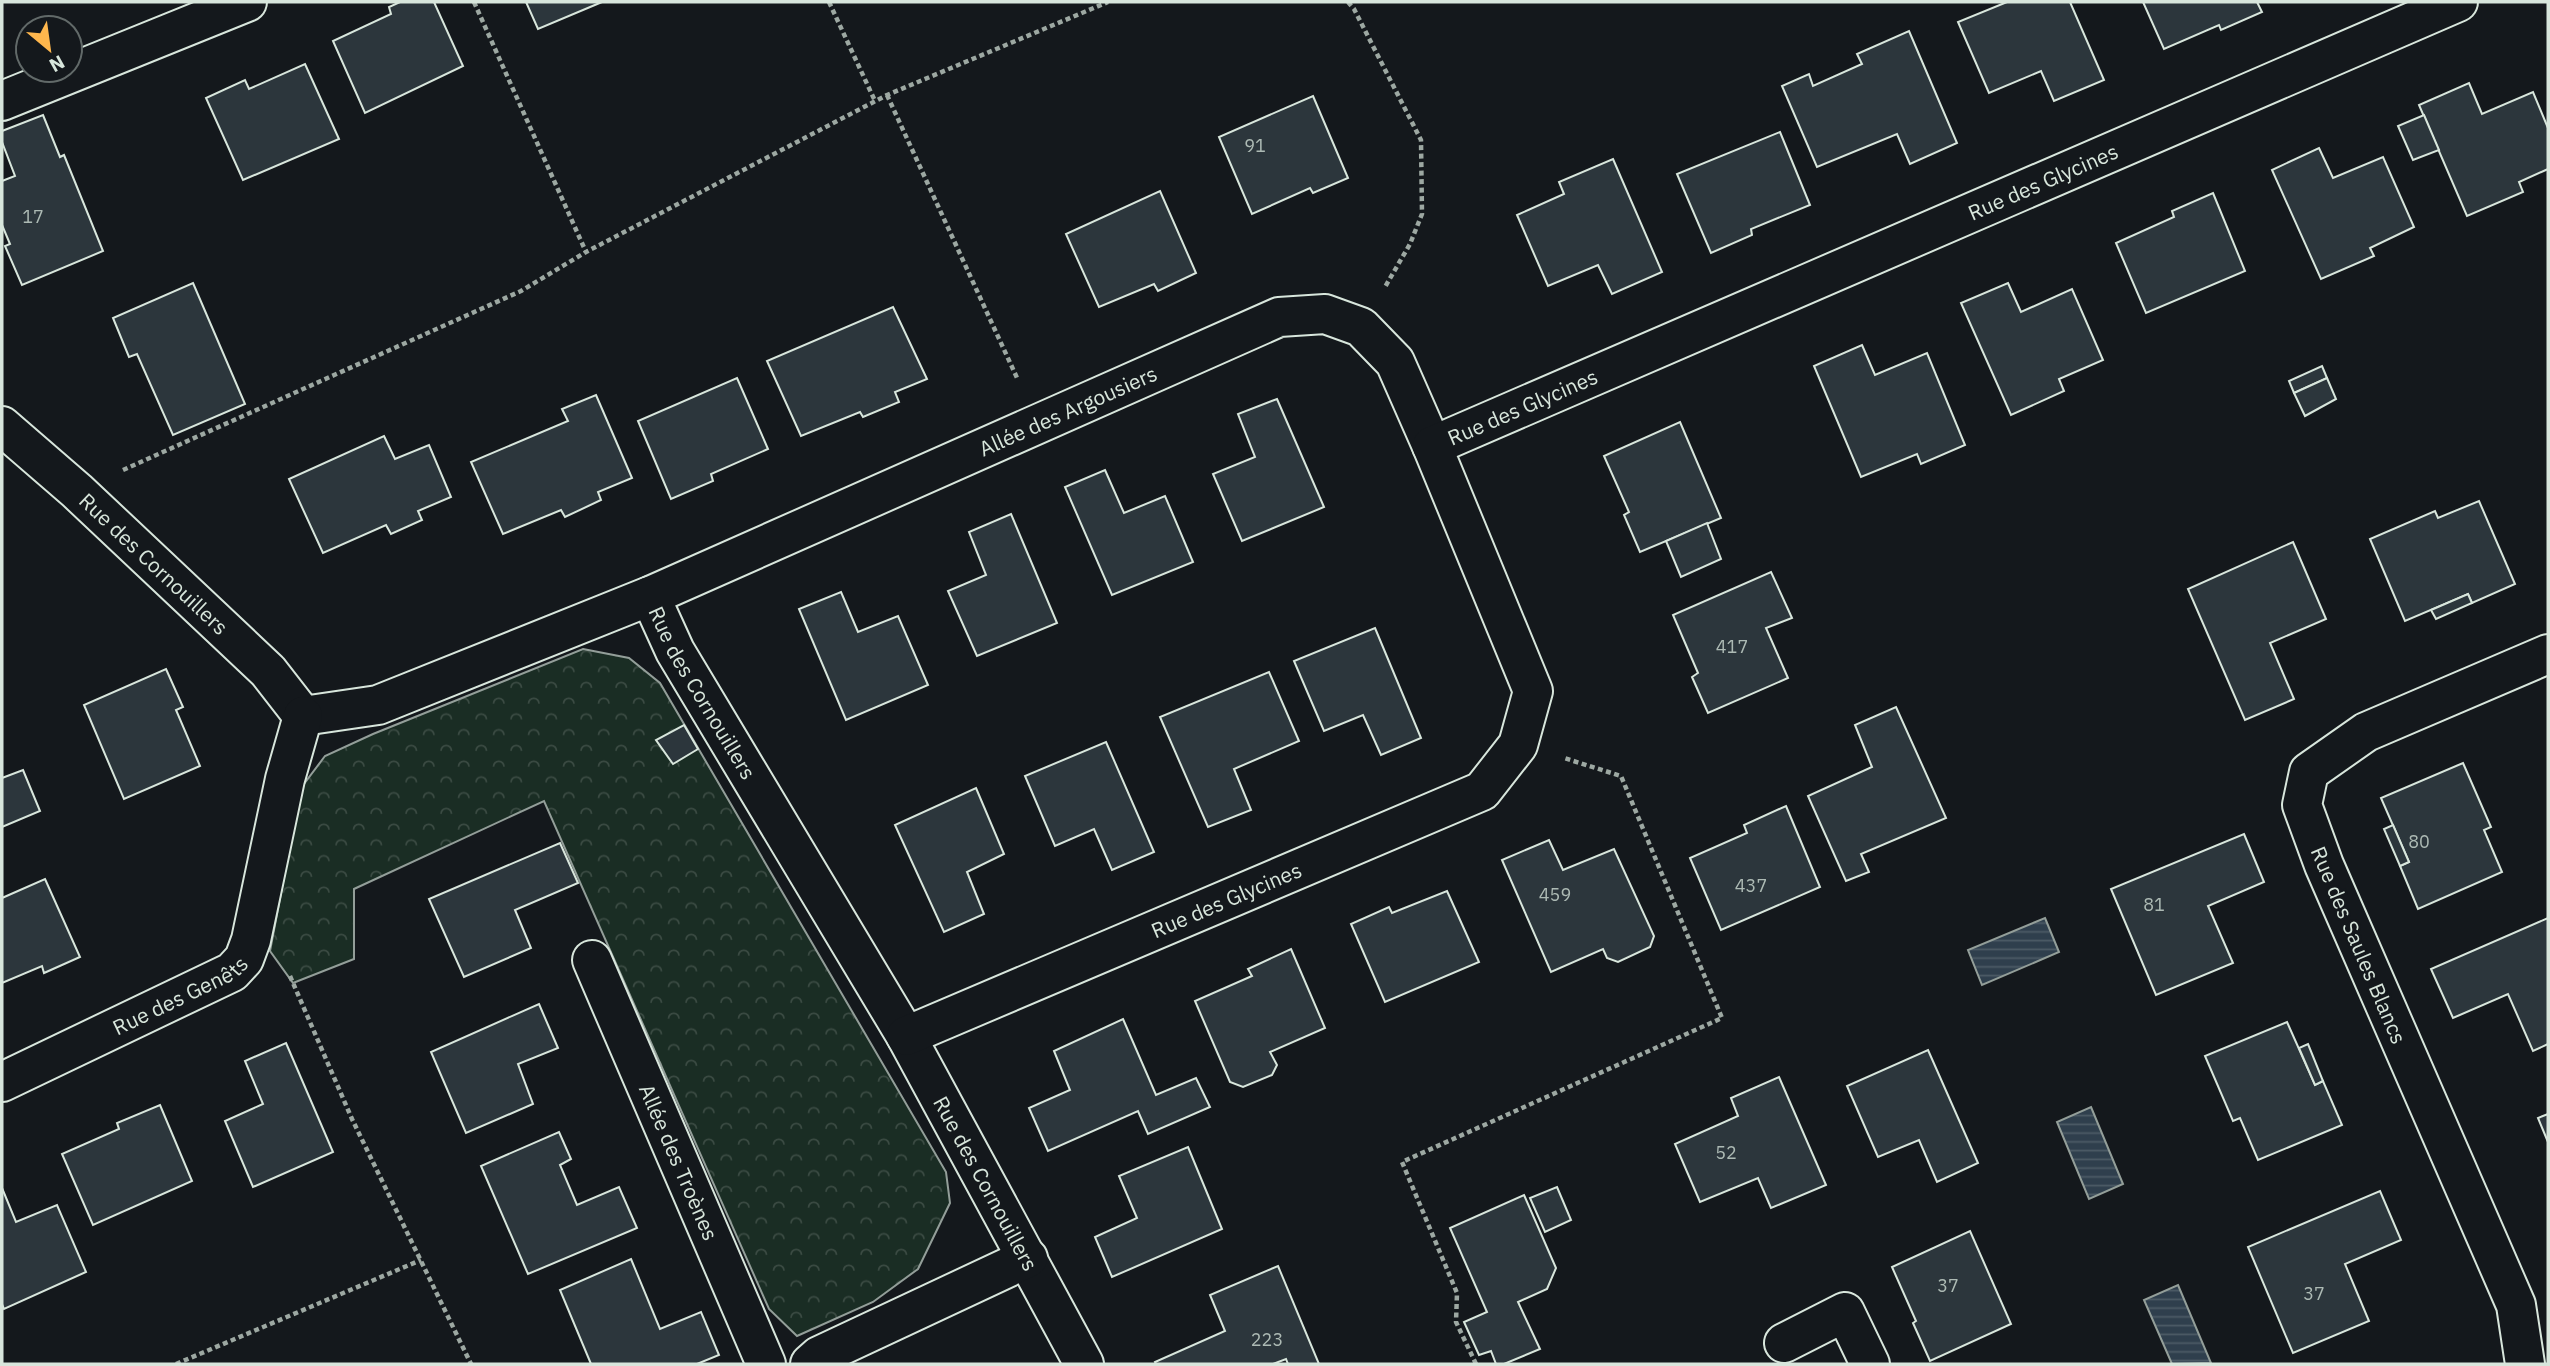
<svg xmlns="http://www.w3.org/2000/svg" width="2550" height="1366" font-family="'IBM Plex Sans',sans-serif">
<defs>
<pattern id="forest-crowns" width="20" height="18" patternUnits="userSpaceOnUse" patternTransform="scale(1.75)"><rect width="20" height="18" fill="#1a2d24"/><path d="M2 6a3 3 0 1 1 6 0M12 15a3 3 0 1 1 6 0" fill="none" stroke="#3b4b43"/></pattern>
<pattern id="water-rules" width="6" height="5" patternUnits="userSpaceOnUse" patternTransform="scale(1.75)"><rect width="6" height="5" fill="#2f3f4d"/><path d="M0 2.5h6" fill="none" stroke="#4c5b66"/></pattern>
</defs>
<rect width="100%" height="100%" fill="#14181c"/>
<path fill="url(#forest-crowns)" stroke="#939e99" stroke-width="2" d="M 583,649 L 629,658 L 660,683 L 946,1172 L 950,1203 L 918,1269 L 873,1302 L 797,1336 L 769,1309 L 544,801 L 354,889 L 354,959 L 293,983 L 270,951 L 301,788 L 325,756 L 373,734 Z"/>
<g fill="url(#water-rules)" stroke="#939e99" stroke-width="2">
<path d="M 2045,918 L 2059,952 L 1982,985 L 1968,950 Z"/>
<path d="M 2091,1107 L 2123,1184 L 2089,1199 L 2057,1122 Z"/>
<path d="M 2178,1285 L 2211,1363 L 2172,1364 L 2144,1300 Z"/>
</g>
<g fill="#2c363c" stroke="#d8e6dc" stroke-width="2">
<path d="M 400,2 L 434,2 L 463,66 L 365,113 L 333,41 L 391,14 L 389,7 Z"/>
<path d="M 526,2 L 602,2 L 538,29 Z"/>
<path d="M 2007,2 L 2070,2 L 2104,80 L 2054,101 L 2041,71 L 1989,93 L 1958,22 Z"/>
<path d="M 2143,2 L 2257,2 L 2262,12 L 2221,30 L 2219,25 L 2164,49 Z"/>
<path d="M 1909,31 L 1957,143 L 1910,164 L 1897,134 L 1817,167 L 1782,86 L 1809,74 L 1813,86 L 1862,64 L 1857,54 Z"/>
<path d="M 305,64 L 339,139 L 243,180 L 206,98 L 245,80 L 249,89 Z"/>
<path d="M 2469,83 L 2482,114 L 2533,92 L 2548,128 L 2548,169 L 2519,182 L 2523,192 L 2467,216 L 2419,105 Z"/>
<path d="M 1313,96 L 1348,178 L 1313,193 L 1310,188 L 1252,214 L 1219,137 Z"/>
<path d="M 43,115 L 60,157 L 64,155 L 103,251 L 22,285 L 5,246 L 10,244 L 2,225 L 2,181 L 15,176 L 2,142 L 2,131 Z"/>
<path d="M 2424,115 L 2439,150 L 2413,160 L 2398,126 Z"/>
<path d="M 1780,132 L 1810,205 L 1751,229 L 1752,235 L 1711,253 L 1677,174 Z"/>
<path d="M 2319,148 L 2333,178 L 2383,157 L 2414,227 L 2370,248 L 2374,256 L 2321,279 L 2272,170 Z"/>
<path d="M 1613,159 L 1662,272 L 1612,294 L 1598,265 L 1548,286 L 1517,215 L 1564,194 L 1559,182 Z"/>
<path d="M 1160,191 L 1196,273 L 1158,291 L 1154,284 L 1099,307 L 1066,234 Z"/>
<path d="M 2213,193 L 2245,271 L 2146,313 L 2116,243 L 2174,217 L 2172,211 Z"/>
<path d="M 193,283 L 245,404 L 173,435 L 137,354 L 129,357 L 113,318 Z"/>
<path d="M 2008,283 L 2021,312 L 2072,289 L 2103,360 L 2059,379 L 2064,391 L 2011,415 L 1961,303 Z"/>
<path d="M 893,307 L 927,379 L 895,392 L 899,402 L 863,417 L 860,412 L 801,436 L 767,361 Z"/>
<path d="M 1862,345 L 1875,375 L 1927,353 L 1965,445 L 1921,464 L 1917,454 L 1861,477 L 1814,366 Z"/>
<path d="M 2322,366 L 2327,378 L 2294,393 L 2289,381 Z"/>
<path d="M 737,378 L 768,449 L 711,474 L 713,481 L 671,499 L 638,421 Z"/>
<path d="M 2327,378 L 2336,399 L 2305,416 L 2294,393 Z"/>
<path d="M 596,395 L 632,478 L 598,492 L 601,500 L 565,517 L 561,510 L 503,534 L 471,462 L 568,421 L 562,409 Z"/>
<path d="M 1277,399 L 1324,507 L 1242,541 L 1213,474 L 1255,457 L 1238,414 Z"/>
<path d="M 1680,422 L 1721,518 L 1640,552 L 1624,515 L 1629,512 L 1604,456 Z"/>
<path d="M 384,436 L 395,459 L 429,445 L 451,497 L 418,511 L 422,520 L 391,534 L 386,525 L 323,553 L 289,479 Z"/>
<path d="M 1105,470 L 1124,513 L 1165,496 L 1193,562 L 1112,595 L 1065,487 Z"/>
<path d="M 2479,501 L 2515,584 L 2472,603 L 2468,594 L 2405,621 L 2370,539 L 2435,511 L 2438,518 Z"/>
<path d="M 1011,514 L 1057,623 L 977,656 L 948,591 L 986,575 L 969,532 Z"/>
<path d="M 1707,523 L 1721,559 L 1681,577 L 1666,541 Z"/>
<path d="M 2293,542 L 2326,619 L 2270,643 L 2294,699 L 2245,720 L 2188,589 Z"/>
<path d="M 1771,572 L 1792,618 L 1766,628 L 1788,678 L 1708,713 L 1692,677 L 1698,673 L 1673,615 Z"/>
<path d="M 841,592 L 858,632 L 898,616 L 928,685 L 846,720 L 799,609 Z"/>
<path d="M 2468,594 L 2472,603 L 2436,619 L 2431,610 Z"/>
<path d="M 1375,628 L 1421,738 L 1381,755 L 1363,715 L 1324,731 L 1294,661 Z"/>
<path d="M 166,669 L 183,707 L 176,710 L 200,766 L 124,799 L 84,705 Z"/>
<path d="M 1269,672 L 1299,741 L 1234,769 L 1251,810 L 1208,827 L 1160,717 Z"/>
<path d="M 1896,707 L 1946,818 L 1861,854 L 1869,872 L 1846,881 L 1808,796 L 1872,767 L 1855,725 Z"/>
<path d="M 684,725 L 698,749 L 673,764 L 656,740 Z"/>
<path d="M 1106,742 L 1154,852 L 1112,870 L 1094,829 L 1055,846 L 1025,776 Z"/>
<path d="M 2463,763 L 2491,827 L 2484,830 L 2502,872 L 2418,909 L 2400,866 L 2409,862 L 2381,798 Z"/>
<path d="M 23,770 L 40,811 L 2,827 L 2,778 Z"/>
<path d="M 976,788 L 1004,854 L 967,872 L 984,914 L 944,932 L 895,825 Z"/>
<path d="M 1786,806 L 1820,887 L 1721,930 L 1690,858 L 1747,833 L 1744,825 Z"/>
<path d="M 2393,825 L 2409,862 L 2400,866 L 2384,829 Z"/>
<path d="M 2244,834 L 2264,882 L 2208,906 L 2233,963 L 2156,995 L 2111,889 Z"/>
<path d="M 1549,840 L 1563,870 L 1614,849 L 1654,936 L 1650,947 L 1618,962 L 1607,958 L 1603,949 L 1551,972 L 1502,860 Z"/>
<path d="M 560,843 L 578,883 L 515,910 L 531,948 L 464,977 L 429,899 Z"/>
<path d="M 45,879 L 80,957 L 44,973 L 42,966 L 2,983 L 2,898 Z"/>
<path d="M 1447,891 L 1479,962 L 1385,1002 L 1351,924 L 1389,907 L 1392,913 Z"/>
<path d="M 2548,918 L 2548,1044 L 2533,1051 L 2508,994 L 2453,1018 L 2431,969 Z"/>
<path d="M 1291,949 L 1325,1028 L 1270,1052 L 1277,1065 L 1272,1075 L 1243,1087 L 1230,1082 L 1195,1001 L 1252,976 L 1248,969 Z"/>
<path d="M 539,1004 L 558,1048 L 518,1064 L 533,1104 L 466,1133 L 431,1052 Z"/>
<path d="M 1123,1019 L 1156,1095 L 1196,1078 L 1210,1107 L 1148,1134 L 1138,1111 L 1048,1151 L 1029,1108 L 1070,1090 L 1054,1051 Z"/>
<path d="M 2287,1022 L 2315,1085 L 2323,1081 L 2342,1125 L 2258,1160 L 2240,1118 L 2233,1121 L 2205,1056 Z"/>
<path d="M 286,1043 L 333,1152 L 253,1187 L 225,1121 L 263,1104 L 245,1061 Z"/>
<path d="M 2308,1044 L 2323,1081 L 2315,1085 L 2299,1048 Z"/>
<path d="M 1928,1050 L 1978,1163 L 1937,1182 L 1919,1140 L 1878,1157 L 1847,1086 Z"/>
<path d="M 1779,1077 L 1826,1185 L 1771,1208 L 1758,1178 L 1700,1202 L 1675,1144 L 1738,1116 L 1731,1098 Z"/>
<path d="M 160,1105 L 192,1181 L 93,1225 L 62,1154 L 119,1129 L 117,1123 Z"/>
<path d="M 2548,1114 L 2548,1142 L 2538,1118 Z"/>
<path d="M 559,1132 L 571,1159 L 560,1165 L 577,1205 L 619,1187 L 637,1228 L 528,1274 L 481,1166 Z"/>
<path d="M 1188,1147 L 1222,1229 L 1112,1277 L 1095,1237 L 1137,1218 L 1119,1176 Z"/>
<path d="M 1557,1187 L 1571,1220 L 1545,1232 L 1530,1198 Z"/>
<path d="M 2,1188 L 16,1222 L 57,1205 L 86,1272 L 4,1309 L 2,1304 Z"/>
<path d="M 2380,1191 L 2401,1240 L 2345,1264 L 2369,1321 L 2293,1353 L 2248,1247 Z"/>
<path d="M 1524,1195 L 1556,1268 L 1547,1289 L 1518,1302 L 1540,1349 L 1504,1364 L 1496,1364 L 1491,1351 L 1479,1355 L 1464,1322 L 1487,1312 L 1450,1228 Z"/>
<path d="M 1970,1231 L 2011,1324 L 1930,1361 L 1913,1323 L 1916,1321 L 1892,1267 Z"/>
<path d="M 631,1259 L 660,1329 L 701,1312 L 719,1355 L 697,1364 L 591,1364 L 560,1290 Z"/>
<path d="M 1278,1266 L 1319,1364 L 1288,1364 L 1286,1359 L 1273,1364 L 1156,1364 L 1155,1362 L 1225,1331 L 1210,1295 Z"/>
</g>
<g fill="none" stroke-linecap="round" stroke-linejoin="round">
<defs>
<g id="minor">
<path d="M 2,101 L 247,2"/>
<path id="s1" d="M 2,426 L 77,491 L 268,671 L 303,716"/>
<path id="s2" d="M 650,596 L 675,651 L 906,1036 L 1084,1364"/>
<path id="s3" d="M 303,716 L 378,705 L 650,596 L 1279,317 L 1325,314 L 1361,327 L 1395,362 L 1432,446"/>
<path id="s4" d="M 592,960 L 766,1364"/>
<path id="s5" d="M 906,1036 L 1482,791 L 1518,745 L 1533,691 L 1432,446 L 2458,2"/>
<path id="s6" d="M 2,1082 L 232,972 L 244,959 L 251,940 L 285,779 L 303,716"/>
<path d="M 1784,1343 L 1845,1312 L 1870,1364"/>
<path d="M 810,1364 L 819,1356 L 1028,1258"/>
<path d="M 2525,1364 L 2516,1305 L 2324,865 L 2302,805 L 2309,772 L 2366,732 L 2548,654"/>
</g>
</defs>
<use href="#minor" stroke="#d8e6dc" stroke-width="42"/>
<g stroke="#9da8a2" stroke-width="4.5" stroke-dasharray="5 3.5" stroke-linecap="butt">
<path d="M 474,2 L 586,252"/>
<path d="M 829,2 L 875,101"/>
<path d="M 1348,2 L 1354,9 L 1421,140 L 1422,214 L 1410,244 L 1385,287"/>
<path d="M 887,95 L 1018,380"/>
<path d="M 123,470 L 521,291 L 586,252 L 887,95 L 1108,2"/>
<path d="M 290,976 L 352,1119 L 471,1364"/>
<path d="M 176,1364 L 421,1260"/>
<path d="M 1476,1364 L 1456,1322 L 1457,1293 L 1402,1162 L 1722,1018 L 1621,776 L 1564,758"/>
</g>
<use href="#minor" stroke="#14181c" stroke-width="38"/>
</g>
<g text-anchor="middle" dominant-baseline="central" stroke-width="5" stroke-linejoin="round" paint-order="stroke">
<g font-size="18" fill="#adbab4">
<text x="1255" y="145">91</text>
<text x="33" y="216">17</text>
<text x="1732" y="646">417</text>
<text x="2419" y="841">80</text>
<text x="1751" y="885">437</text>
<text x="1555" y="894">459</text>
<text x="2154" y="904">81</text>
<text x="1726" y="1152">52</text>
<text x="1948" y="1285">37</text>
<text x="2314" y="1293">37</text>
<text x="1267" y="1339">223</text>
</g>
<g font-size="21" fill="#d8e6dc" stroke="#14181c">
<text stroke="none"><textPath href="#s5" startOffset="1671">Rue des Glycines</textPath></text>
<text stroke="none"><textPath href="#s5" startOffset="1104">Rue des Glycines</textPath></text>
<text stroke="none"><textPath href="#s3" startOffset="826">Allée des Argousiers</textPath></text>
<text stroke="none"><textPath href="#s1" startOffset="205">Rue des Cornouillers</textPath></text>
<text stroke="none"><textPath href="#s2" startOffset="110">Rue des Cornouillers</textPath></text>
<text stroke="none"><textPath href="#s5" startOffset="348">Rue des Glycines</textPath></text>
<text transform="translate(2359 945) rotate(67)">Rue des Saules Blancs</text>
<text stroke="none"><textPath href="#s6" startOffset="198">Rue des Genêts</textPath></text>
<text stroke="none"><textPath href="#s4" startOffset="220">Allée des Troènes</textPath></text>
<text stroke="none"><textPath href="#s2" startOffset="677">Rue des Cornouillers</textPath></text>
</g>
</g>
<rect width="2550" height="1366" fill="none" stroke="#d8e6dc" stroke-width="7"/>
<g transform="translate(49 49) rotate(151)"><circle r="33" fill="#14181c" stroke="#626a69" stroke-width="2"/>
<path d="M0-5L12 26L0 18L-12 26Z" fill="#ffb74d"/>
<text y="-10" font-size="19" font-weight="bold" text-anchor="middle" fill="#d8e6dc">N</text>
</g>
</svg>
